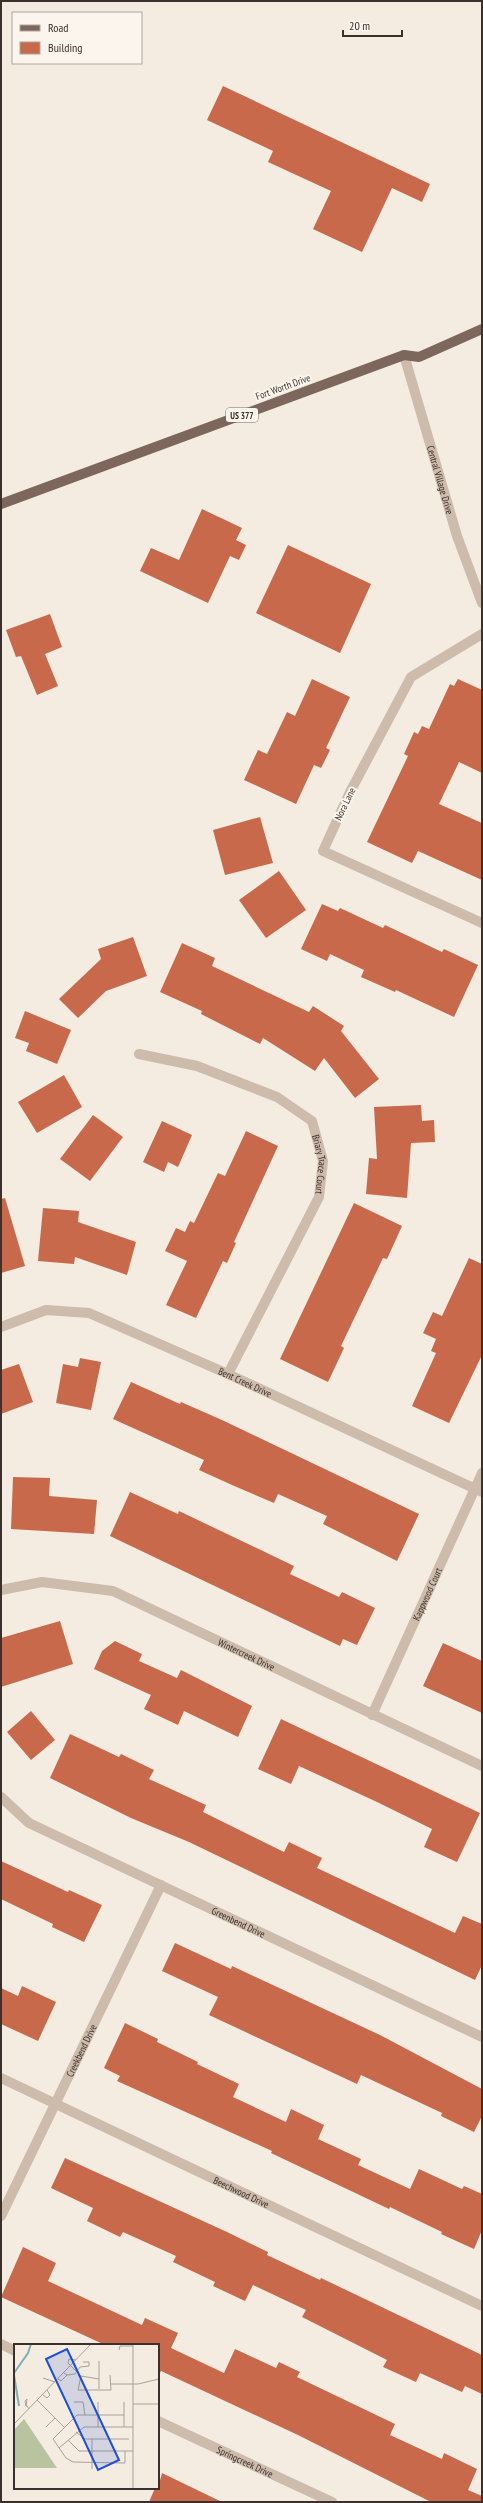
<svg xmlns="http://www.w3.org/2000/svg" width="483" height="2503" font-family="'PT Sans Narrow',sans-serif">
<rect width="100%" height="100%" fill="#f4ebe1"/>
<g fill="#c8694b">
<path d="M 223,86 L 430,184 L 422,202 L 392,188 L 362,252 L 313,229 L 331,191 L 268,162 L 273,151 L 207,120 Z"/>
<path d="M 202,509 L 242,528 L 236,540 L 246,545 L 239,560 L 230,556 L 208,603 L 140,571 L 151,548 L 179,560 Z"/>
<path d="M 288,545 L 371,584 L 340,653 L 256,613 Z"/>
<path d="M 50,614 L 62,647 L 45,654 L 58,686 L 37,695 L 21,656 L 16,657 L 6,630 Z"/>
<path d="M 312,679 L 350,697 L 326,748 L 330,750 L 321,768 L 314,765 L 296,804 L 244,780 L 258,750 L 267,754 L 287,712 L 295,716 Z"/>
<path d="M 458,679 L 482,690 L 482,773 L 459,762 L 439,804 L 482,823 L 482,880 L 418,851 L 412,863 L 367,842 L 408,756 L 404,754 L 414,732 L 418,734 L 422,726 L 429,729 L 450,684 L 454,686 Z"/>
<path d="M 260,817 L 273,863 L 225,875 L 213,830 Z"/>
<path d="M 279,871 L 306,910 L 266,938 L 239,900 Z"/>
<path d="M 322,904 L 338,911 L 340,908 L 383,928 L 385,925 L 442,952 L 444,949 L 478,965 L 454,1017 L 396,990 L 395,992 L 361,977 L 364,970 L 330,954 L 327,961 L 301,949 Z"/>
<path d="M 133,937 L 147,976 L 106,991 L 78,1018 L 59,999 L 101,959 L 98,949 Z"/>
<path d="M 182,943 L 215,958 L 212,966 L 309,1012 L 313,1006 L 344,1026 L 341,1031 L 379,1079 L 355,1098 L 324,1058 L 315,1071 L 263,1038 L 260,1044 L 201,1014 L 202,1011 L 160,992 Z"/>
<path d="M 25,1011 L 71,1030 L 57,1064 L 26,1051 L 29,1043 L 15,1038 Z"/>
<path d="M 64,1075 L 82,1107 L 37,1133 L 18,1102 Z"/>
<path d="M 421,1105 L 422,1121 L 434,1120 L 435,1142 L 411,1143 L 407,1198 L 366,1194 L 369,1158 L 377,1159 L 374,1107 Z"/>
<path d="M 93,1115 L 123,1137 L 90,1181 L 60,1159 Z"/>
<path d="M 162,1121 L 192,1135 L 178,1167 L 168,1162 L 164,1172 L 143,1162 Z"/>
<path d="M 246,1131 L 278,1146 L 234,1242 L 236,1243 L 227,1263 L 223,1261 L 196,1318 L 166,1305 L 187,1261 L 165,1251 L 176,1228 L 185,1232 L 190,1221 L 194,1223 L 218,1173 L 225,1176 Z"/>
<path d="M 5,1198 L 25,1266 L 1,1273 L 1,1199 Z"/>
<path d="M 354,1203 L 402,1226 L 387,1259 L 383,1258 L 341,1346 L 344,1348 L 328,1382 L 280,1359 Z"/>
<path d="M 43,1208 L 79,1211 L 78,1222 L 136,1242 L 127,1275 L 75,1257 L 74,1264 L 38,1261 Z"/>
<path d="M 469,1258 L 482,1264 L 482,1355 L 449,1423 L 412,1406 L 436,1353 L 431,1351 L 436,1339 L 423,1333 L 433,1312 L 442,1316 Z"/>
<path d="M 80,1358 L 101,1362 L 91,1410 L 56,1403 L 63,1364 L 78,1367 Z"/>
<path d="M 19,1364 L 33,1402 L 1,1414 L 1,1370 Z"/>
<path d="M 131,1382 L 180,1404 L 181,1402 L 222,1420 L 419,1514 L 397,1561 L 323,1524 L 327,1516 L 278,1494 L 274,1503 L 232,1485 L 199,1470 L 204,1460 L 113,1419 Z"/>
<path d="M 13,1477 L 50,1478 L 49,1496 L 97,1500 L 94,1534 L 11,1529 Z"/>
<path d="M 130,1492 L 178,1514 L 179,1511 L 294,1566 L 290,1574 L 339,1597 L 342,1592 L 375,1608 L 357,1645 L 343,1639 L 340,1646 L 110,1536 Z"/>
<path d="M 60,1621 L 73,1664 L 1,1687 L 1,1638 Z"/>
<path d="M 115,1641 L 142,1654 L 139,1661 L 177,1678 L 181,1670 L 252,1706 L 238,1737 L 184,1711 L 178,1725 L 144,1709 L 151,1695 L 94,1669 L 102,1651 Z"/>
<path d="M 443,1643 L 482,1661 L 482,1713 L 423,1686 Z"/>
<path d="M 31,1711 L 55,1740 L 31,1760 L 7,1732 Z"/>
<path d="M 281,1719 L 480,1813 L 457,1862 L 424,1847 L 432,1829 L 377,1802 L 299,1766 L 291,1784 L 258,1769 Z"/>
<path d="M 70,1734 L 119,1757 L 121,1754 L 154,1770 L 149,1779 L 206,1805 L 203,1812 L 284,1852 L 289,1842 L 322,1858 L 317,1868 L 455,1933 L 463,1916 L 482,1924 L 482,1965 L 475,1980 L 189,1842 L 131,1818 L 50,1778 Z"/>
<path d="M 1,1861 L 68,1892 L 69,1890 L 102,1905 L 84,1942 L 52,1927 L 53,1924 L 1,1899 Z"/>
<path d="M 175,1943 L 231,1969 L 232,1966 L 380,2035 L 482,2089 L 482,2116 L 474,2132 L 441,2116 L 442,2113 L 361,2075 L 357,2084 L 209,2015 L 218,1997 L 162,1971 Z"/>
<path d="M 22,1986 L 56,2002 L 38,2041 L 1,2024 L 1,1988 L 18,1996 Z"/>
<path d="M 125,2023 L 158,2039 L 157,2042 L 198,2062 L 197,2064 L 239,2084 L 233,2097 L 286,2122 L 291,2109 L 324,2125 L 318,2139 L 361,2159 L 358,2165 L 410,2189 L 419,2169 L 462,2189 L 464,2186 L 482,2194 L 482,2230 L 474,2249 L 441,2234 L 442,2232 L 390,2207 L 389,2209 L 271,2153 L 272,2151 L 117,2081 L 120,2076 L 104,2068 Z"/>
<path d="M 65,2158 L 227,2232 L 268,2252 L 267,2255 L 320,2280 L 321,2278 L 482,2355 L 482,2394 L 465,2386 L 462,2392 L 420,2373 L 416,2382 L 383,2367 L 387,2360 L 302,2317 L 306,2310 L 253,2285 L 245,2301 L 213,2286 L 215,2282 L 173,2262 L 176,2256 L 123,2232 L 120,2237 L 87,2221 L 93,2208 L 51,2188 Z"/>
<path d="M 23,2247 L 56,2263 L 48,2281 L 142,2325 L 145,2318 L 178,2333 L 171,2348 L 224,2373 L 235,2349 L 276,2368 L 279,2362 L 300,2372 L 297,2377 L 395,2424 L 390,2435 L 442,2459 L 444,2453 L 477,2469 L 468,2490 L 482,2496 L 482,2502 L 431,2502 L 298,2435 L 161,2371 L 158,2377 L 158,2345 L 105,2345 L 1,2297 Z"/>
<path d="M 162,2473 L 195,2489 L 222,2502 L 149,2502 L 155,2488 L 158,2488 Z"/>
</g>
<g fill="none" stroke-linecap="round" stroke-linejoin="round">
<g stroke="#cdbbac" stroke-width="10">
<path id="s1" d="M 404,355 L 457,536 L 482,603"/>
<path d="M 482,634 L 411,677 L 350,792 L 323,851 L 482,923"/>
<path id="s2" d="M 139,1054 L 197,1066 L 277,1097 L 312,1121 L 323,1161 L 319,1197 L 228,1374"/>
<path id="s3" d="M 1,1327 L 46,1310 L 89,1313 L 228,1374 L 482,1492"/>
<path id="s4" d="M 1,1590 L 42,1582 L 113,1591 L 482,1766"/>
<path id="s5" d="M 372,1715 L 482,1473"/>
<path id="s6" d="M 1,1797 L 29,1823 L 482,2037"/>
<path id="s7" d="M 1,2078 L 482,2306"/>
<path id="s8" d="M 1,2216 L 161,1885"/>
<path d="M 1,2344 L 15,2351"/>
<path id="s9" d="M 158,2421 L 332,2502"/>
</g>
<path stroke="#7d675c" stroke-width="10" d="M 1,504 L 404,355 L 419,357 L 482,329"/>
</g>
<g text-anchor="middle" dominant-baseline="central" stroke-width="4" stroke-linejoin="round" paint-order="stroke">
<rect fill="#fbf5ee" stroke="#756b66" stroke-width="1" x="226" y="408" width="32" height="14" rx="3"/>
<g font-size="9" font-weight="bold" fill="#3b302b">
<text x="242" y="415">US 377</text>
</g>
<g font-size="10" fill="#3b302b" stroke="#fbf5ee">
<text transform="translate(283 387) rotate(-20)">Fort Worth Drive</text>
<text stroke="none"><textPath href="#s1" startOffset="130">Central Village Drive</textPath></text>
<text transform="translate(345 804) rotate(-64)">Nora Lane</text>
<text stroke="none"><textPath href="#s2" startOffset="232">Briary Trace Court</textPath></text>
<text stroke="none"><textPath href="#s3" startOffset="262">Bent Creek Drive</textPath></text>
<text stroke="none"><textPath href="#s5" startOffset="133">Kappwood Court</textPath></text>
<text stroke="none"><textPath href="#s4" startOffset="261">Wintercreek Drive</textPath></text>
<text stroke="none"><textPath href="#s6" startOffset="270">Greenbend Drive</textPath></text>
<text stroke="none"><textPath href="#s8" startOffset="184">Creekbend Drive</textPath></text>
<text stroke="none"><textPath href="#s7" startOffset="266">Beechwood Drive</textPath></text>
<text stroke="none"><textPath href="#s9" startOffset="96">Springcreek Drive</textPath></text>
</g>
</g>
<g transform="translate(14 2344)">
<rect width="145" height="145" fill="#f4ebe1"/>
<path d="M 10,75 L 43,124 L 0,124 L 0,86 Z" fill="#b8c4a0"/>
<path fill="none" stroke="#7fb0b2" stroke-width="2" d="M 0,29 L 14,9 L 17,0M 0,31 L 5,62"/>
<path fill="none" stroke="#aaa098" stroke-width="1" d="M 119,0 L 119,145M 105,6 L 106,2 L 119,2M 62,16 L 55,15 L 54,19 L 67,32 L 85,35M 85,17 L 85,45M 53,31 L 61,30 L 66,23 L 75,22 L 75,18 L 69,18M 67,32 L 64,46 L 97,46 L 96,31M 29,34 L 41,38M 44,35 L 47,37 L 53,31 L 50,29M 97,40 L 124,40 L 145,35M 29,51 L 33,54 L 36,51 L 33,46M 23,56 L 50,83M 60,58 L 69,58 L 71,71M 110,58 L 110,83M 119,60 L 145,60M 12,62 L 13,55 L 11,57 L 12,62 L 13,62 L 15,65M 110,71 L 63,71 L 39,95 L 52,114 L 59,118 L 111,119 L 111,107M 0,80 L 77,0M 32,83 L 41,74M 84,83 L 84,58M 62,88 L 71,95 L 115,95M 54,96 L 65,107 L 119,107M 45,104 L 70,83 L 119,83M 78,125 L 78,95"/>
<path fill="#1d4ed8" fill-opacity="0.15" stroke="#1d4ed8" stroke-width="2" d="M 53,5 L 105,116 L 84,126 L 32,15 Z"/>
<rect width="145" height="145" fill="none" stroke="#3b302b" stroke-width="2"/>
</g>
<rect width="483" height="2503" fill="none" stroke="#3b302b" stroke-width="4"/>
<rect x="12" y="12" width="130" height="52" fill="#fbf5ee" stroke="#aea6a0"/>
<rect x="20" y="25" width="20" height="6" fill="#7d675c" stroke="#aea6a0"/>
<text x="48" y="32" font-size="12" fill="#3b302b">Road</text>
<rect x="20" y="42" width="20" height="12" fill="#c8694b" stroke="#aea6a0"/>
<text x="48" y="52" font-size="12" fill="#3b302b">Building</text>
<path d="M343 30v6h59v-6" fill="none" stroke="#3b302b" stroke-width="2"/>
<text x="349" y="30" font-size="12" fill="#3b302b" stroke="#fbf5ee" stroke-width="3" paint-order="stroke">20 m</text>
</svg>
